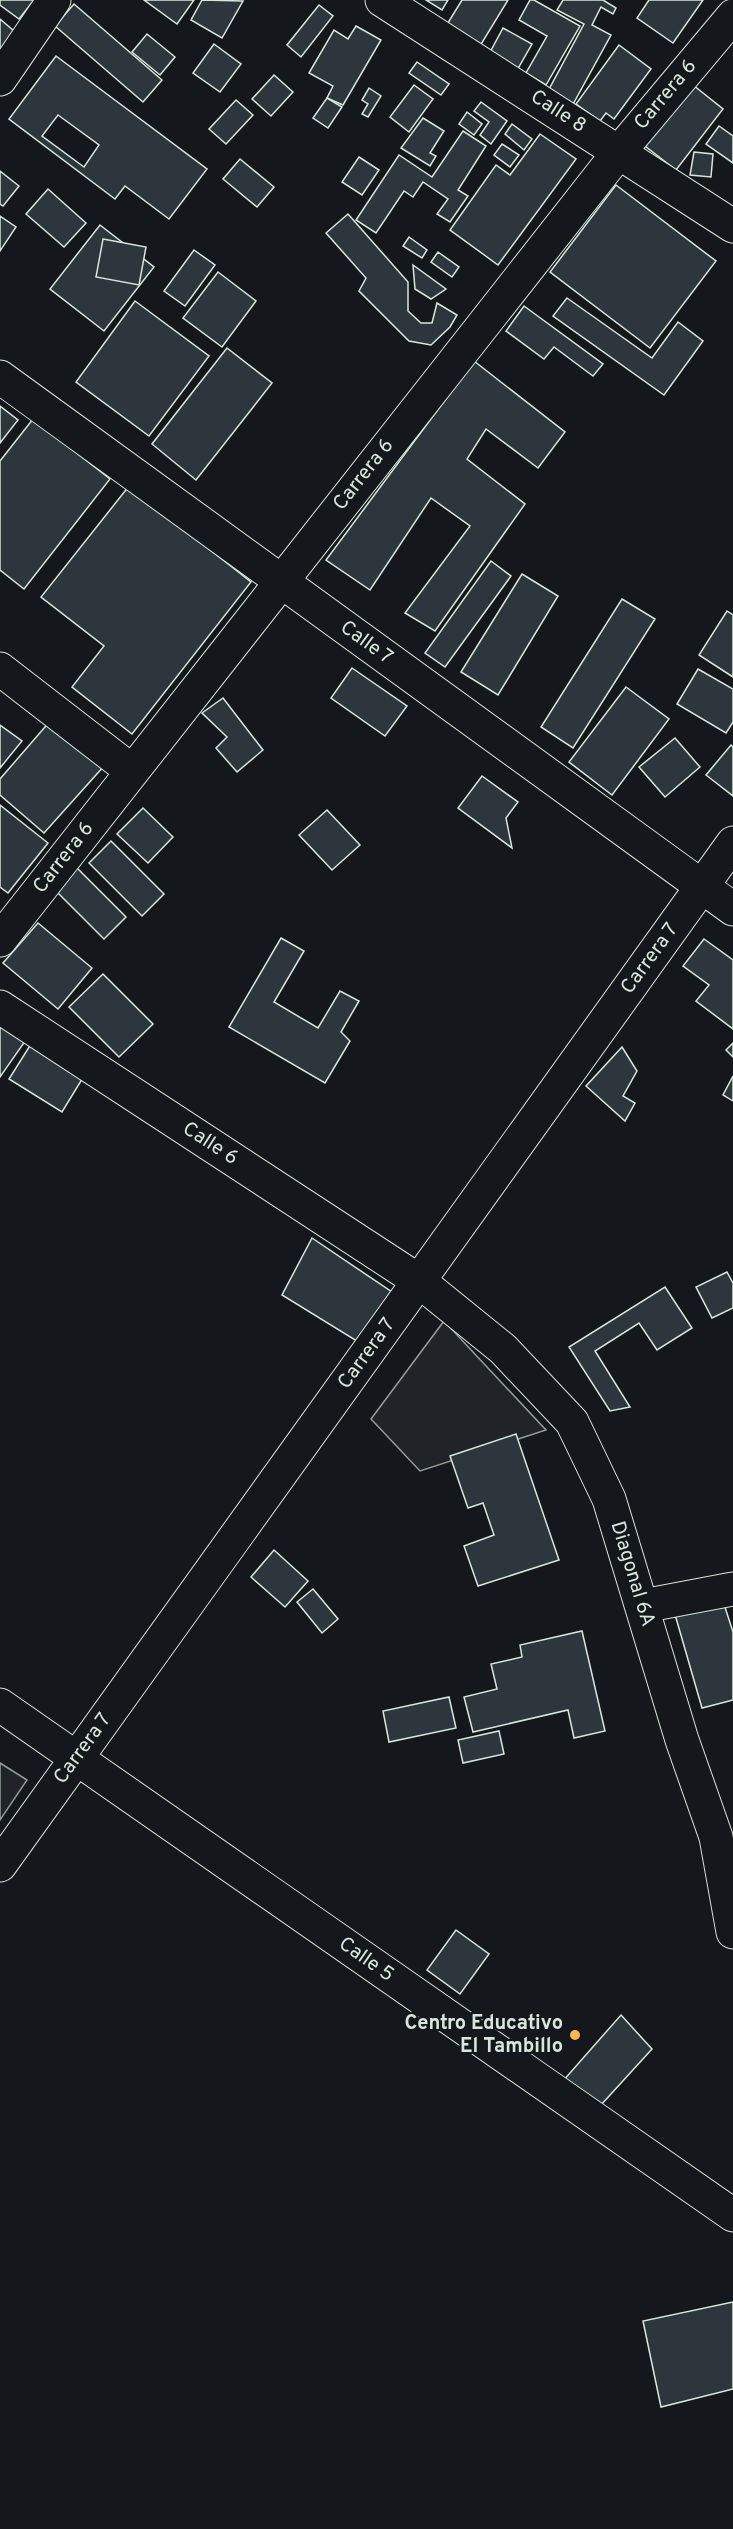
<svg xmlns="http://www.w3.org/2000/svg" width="733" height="2529" font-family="Overpass,sans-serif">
<rect width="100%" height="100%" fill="#14181c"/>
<g fill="#202428" stroke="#939e99" stroke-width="1.5">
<path d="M 444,1321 L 546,1430 L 420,1471 L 371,1419 Z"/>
<path d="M 0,1763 L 27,1780 L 0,1820 Z"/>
</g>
<g fill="#2c363c" stroke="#d8e6dc" stroke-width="1.5" fill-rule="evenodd">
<path d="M 0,0 L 34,0 L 19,19 L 0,5 Z"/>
<path d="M 144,0 L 194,0 L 177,24 Z"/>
<path d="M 202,0 L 243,1 L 222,38 L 191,20 Z"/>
<path d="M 426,0 L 448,0 L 442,10 Z"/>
<path d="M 462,0 L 508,0 L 480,46 L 446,26 Z"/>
<path d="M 530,0 L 534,0 L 580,26 L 546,85 L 526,73 L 547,36 L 519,20 Z"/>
<path d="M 563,0 L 603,0 L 616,8 L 613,14 L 601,7 L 592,25 L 611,35 L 572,106 L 547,93 L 584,24 L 557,10 Z"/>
<path d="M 649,0 L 703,0 L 673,43 L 637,18 Z"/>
<path d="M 74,4 L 162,80 L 143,102 L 55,26 Z"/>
<path d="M 319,5 L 333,16 L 301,57 L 287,45 Z"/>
<path d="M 0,19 L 20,36 L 0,59 Z"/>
<path d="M 356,26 L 381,40 L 343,105 L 327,98 L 333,86 L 309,73 L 334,30 L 348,39 Z"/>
<path d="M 503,28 L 532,44 L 516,72 L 488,56 Z"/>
<path d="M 147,34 L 175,57 L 160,75 L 132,52 Z"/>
<path d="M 214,44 L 241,64 L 220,92 L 193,73 Z"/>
<path d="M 619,45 L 651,69 L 614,119 L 606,113 L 600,121 L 576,104 Z"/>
<path d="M 56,56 L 207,169 L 169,219 L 125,186 L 115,199 L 9,119 ZM 58,115 L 99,145 L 84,167 L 42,136 Z"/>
<path d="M 417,62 L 449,84 L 441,95 L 409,73 Z"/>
<path d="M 274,75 L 293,92 L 271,116 L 252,99 Z"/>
<path d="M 414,85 L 433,99 L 409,132 L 390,117 Z"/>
<path d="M 693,85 L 723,109 L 676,170 L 645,146 Z"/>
<path d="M 369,88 L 381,96 L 368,117 L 362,114 L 368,104 L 362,100 Z"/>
<path d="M 327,98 L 342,107 L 328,128 L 313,118 Z"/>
<path d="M 236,100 L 253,115 L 226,144 L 209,129 Z"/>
<path d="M 481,102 L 507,121 L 491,144 L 480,135 L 489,122 L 474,111 Z"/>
<path d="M 467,112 L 482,124 L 474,135 L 459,124 Z"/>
<path d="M 423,118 L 444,131 L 430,153 L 436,156 L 430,166 L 401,148 Z"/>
<path d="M 512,124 L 532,139 L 524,150 L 505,134 Z"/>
<path d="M 719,126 L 733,136 L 733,163 L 706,144 Z"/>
<path d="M 463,131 L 486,146 L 458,190 L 468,196 L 450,222 L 437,214 L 448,199 L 423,182 L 413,197 L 404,191 L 376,233 L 356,220 L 399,155 L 432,177 Z"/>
<path d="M 540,134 L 576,159 L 498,265 L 450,230 L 496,165 L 510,175 Z"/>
<path d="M 502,144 L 519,155 L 510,167 L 494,155 Z"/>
<path d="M 694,152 L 713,154 L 711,177 L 690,175 Z"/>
<path d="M 359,157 L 379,170 L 362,195 L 342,182 Z"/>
<path d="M 240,159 L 274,187 L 257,207 L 223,179 Z"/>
<path d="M 0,171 L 19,186 L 3,206 L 0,204 Z"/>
<path d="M 616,185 L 716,261 L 650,348 L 550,272 Z"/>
<path d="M 48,189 L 86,223 L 64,247 L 26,214 Z"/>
<path d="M 348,214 L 408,282 L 408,311 L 421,323 L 432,323 L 437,303 L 457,315 L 450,327 L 431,345 L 409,341 L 359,291 L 366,278 L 326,233 Z"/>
<path d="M 0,216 L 16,227 L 0,251 Z"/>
<path d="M 100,225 L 154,267 L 104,331 L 50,289 Z"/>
<path d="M 409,237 L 427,250 L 422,258 L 403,246 Z"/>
<path d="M 103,239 L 146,247 L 139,285 L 96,277 Z"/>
<path d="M 194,250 L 215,265 L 185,306 L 164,291 Z"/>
<path d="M 438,252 L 459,267 L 452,277 L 431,262 Z"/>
<path d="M 413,265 L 446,289 L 431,299 L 415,289 Z"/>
<path d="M 218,272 L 256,301 L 222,347 L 183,318 Z"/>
<path d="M 567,298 L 652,358 L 678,322 L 703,341 L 664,395 L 553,316 Z"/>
<path d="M 135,301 L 209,356 L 149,436 L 76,382 Z"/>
<path d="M 524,306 L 603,364 L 593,376 L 554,347 L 544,359 L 506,331 Z"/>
<path d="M 227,348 L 272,383 L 196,480 L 152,444 Z"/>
<path d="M 474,361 L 565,432 L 538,468 L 486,429 L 467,459 L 525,504 L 435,631 L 405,613 L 470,526 L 431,498 L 370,590 L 326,560 Z"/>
<path d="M 0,406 L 18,420 L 0,443 Z"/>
<path d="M 33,419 L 110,479 L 24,589 L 0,570 L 0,461 Z"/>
<path d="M 129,486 L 251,582 L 132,734 L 72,687 L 104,646 L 41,597 Z"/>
<path d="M 491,561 L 511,576 L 445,667 L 425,653 Z"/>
<path d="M 522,574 L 558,596 L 498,695 L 461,672 Z"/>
<path d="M 622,599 L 655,619 L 573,748 L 541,727 Z"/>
<path d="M 727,611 L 733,615 L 733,677 L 699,655 Z"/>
<path d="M 352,668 L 407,706 L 385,736 L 331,698 Z"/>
<path d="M 698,669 L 733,689 L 733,722 L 726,733 L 677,704 Z"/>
<path d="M 626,687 L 669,719 L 612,795 L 569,762 Z"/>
<path d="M 223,698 L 263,750 L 237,772 L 216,748 L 227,737 L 202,713 Z"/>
<path d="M 51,720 L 104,766 L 44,833 L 0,795 L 0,779 Z"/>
<path d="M 0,725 L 22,741 L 0,768 Z"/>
<path d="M 675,738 L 700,767 L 665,797 L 639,767 Z"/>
<path d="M 731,745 L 733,747 L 733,796 L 706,775 Z"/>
<path d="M 482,776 L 518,802 L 506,818 L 512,848 L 458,808 Z"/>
<path d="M 0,805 L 48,843 L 8,893 L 0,887 Z"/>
<path d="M 143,808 L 173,837 L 148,863 L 117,834 Z"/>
<path d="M 327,810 L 360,845 L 332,870 L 299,835 Z"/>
<path d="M 111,841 L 164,894 L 142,916 L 89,863 Z"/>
<path d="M 76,867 L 126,917 L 104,939 L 54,889 Z"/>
<path d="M 38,923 L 92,968 L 58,1009 L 3,963 Z"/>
<path d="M 281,938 L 304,951 L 274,1002 L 318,1028 L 340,991 L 359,1001 L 341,1032 L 350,1041 L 325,1083 L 229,1027 Z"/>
<path d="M 704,939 L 733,960 L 733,1029 L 696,1001 L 709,985 L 683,966 Z"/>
<path d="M 103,974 L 153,1024 L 119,1057 L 69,1007 Z"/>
<path d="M 0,1017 L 28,1037 L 0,1077 Z"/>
<path d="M 733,1043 L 733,1057 L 726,1050 Z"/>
<path d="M 31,1044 L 84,1076 L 62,1112 L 9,1079 Z"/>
<path d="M 622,1047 L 637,1071 L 623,1096 L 635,1103 L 625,1121 L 586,1086 Z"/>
<path d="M 733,1076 L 733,1101 L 723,1095 Z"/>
<path d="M 312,1238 L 392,1292 L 360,1343 L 282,1295 Z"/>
<path d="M 727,1272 L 733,1283 L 733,1308 L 712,1318 L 696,1287 Z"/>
<path d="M 665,1287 L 692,1328 L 657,1350 L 639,1323 L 595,1351 L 630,1407 L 610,1411 L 569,1347 Z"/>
<path d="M 516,1434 L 559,1560 L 478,1586 L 464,1546 L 494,1535 L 483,1503 L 468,1508 L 450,1456 Z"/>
<path d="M 274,1550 L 308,1581 L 285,1607 L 251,1577 Z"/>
<path d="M 313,1589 L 338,1619 L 322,1633 L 297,1602 Z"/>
<path d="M 723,1601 L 733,1632 L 733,1700 L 702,1708 L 674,1611 Z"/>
<path d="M 582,1631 L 605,1731 L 574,1738 L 568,1710 L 473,1732 L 464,1697 L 497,1689 L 491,1664 L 522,1657 L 520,1645 Z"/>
<path d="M 449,1697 L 456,1728 L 389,1742 L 383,1711 Z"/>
<path d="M 499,1731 L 504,1754 L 463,1763 L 458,1740 Z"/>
<path d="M 456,1930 L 489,1954 L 460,1994 L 427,1970 Z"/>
<path d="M 621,2015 L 652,2049 L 600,2106 L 562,2082 Z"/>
<path d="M 733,2302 L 733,2389 L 661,2407 L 643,2321 Z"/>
</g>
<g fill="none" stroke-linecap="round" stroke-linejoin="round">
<defs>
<g id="minor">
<path d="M 382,0 L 733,226"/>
<path d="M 0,377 L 733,909"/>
<path d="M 0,669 L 132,771"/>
<path d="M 0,940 L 619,152 L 733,16"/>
<path d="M 0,1007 L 419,1281 L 503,1349 L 572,1422 L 609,1499 L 682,1740 L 716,1837 L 733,1932"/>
<path d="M 643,1606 L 733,1589"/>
<path d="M 0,1705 L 733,2215"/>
<path d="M 0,1865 L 733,843"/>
</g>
<path id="major" d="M 0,79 L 54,0"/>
</defs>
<use href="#minor" stroke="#d8e6dc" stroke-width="35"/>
<use href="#major" stroke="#d8e6dc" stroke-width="35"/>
<use href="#minor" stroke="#14181c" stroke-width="33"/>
<use href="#major" stroke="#14181c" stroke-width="33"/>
</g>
<circle fill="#ffb74d" stroke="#14181c" stroke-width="2" cx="575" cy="2035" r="6"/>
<g text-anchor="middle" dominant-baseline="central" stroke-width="4.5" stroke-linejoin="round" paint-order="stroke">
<g font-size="20" fill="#d8e6dc" stroke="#14181c">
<text transform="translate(666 95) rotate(-50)">Carrera 6</text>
<text transform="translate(558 112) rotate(33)">Calle 8</text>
<text transform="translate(364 475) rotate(-52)">Carrera 6</text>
<text transform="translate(366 643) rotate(36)">Calle 7</text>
<text transform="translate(64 858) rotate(-52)">Carrera 6</text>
<text transform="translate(650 959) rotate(-54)">Carrera 7</text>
<text transform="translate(210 1144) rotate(33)">Calle 6</text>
<text transform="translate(367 1354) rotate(-54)">Carrera 7</text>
<text transform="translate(632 1574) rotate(73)">Diagonal 6A</text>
<text transform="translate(83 1749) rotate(-54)">Carrera 7</text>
<text transform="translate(366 1960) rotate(35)">Calle 5</text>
</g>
<g font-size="20" font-weight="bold" fill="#d8e6dc" stroke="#14181c" text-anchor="end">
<text x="563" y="2024">Centro Educativo<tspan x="563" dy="23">El Tambillo</tspan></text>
</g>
</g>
</svg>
